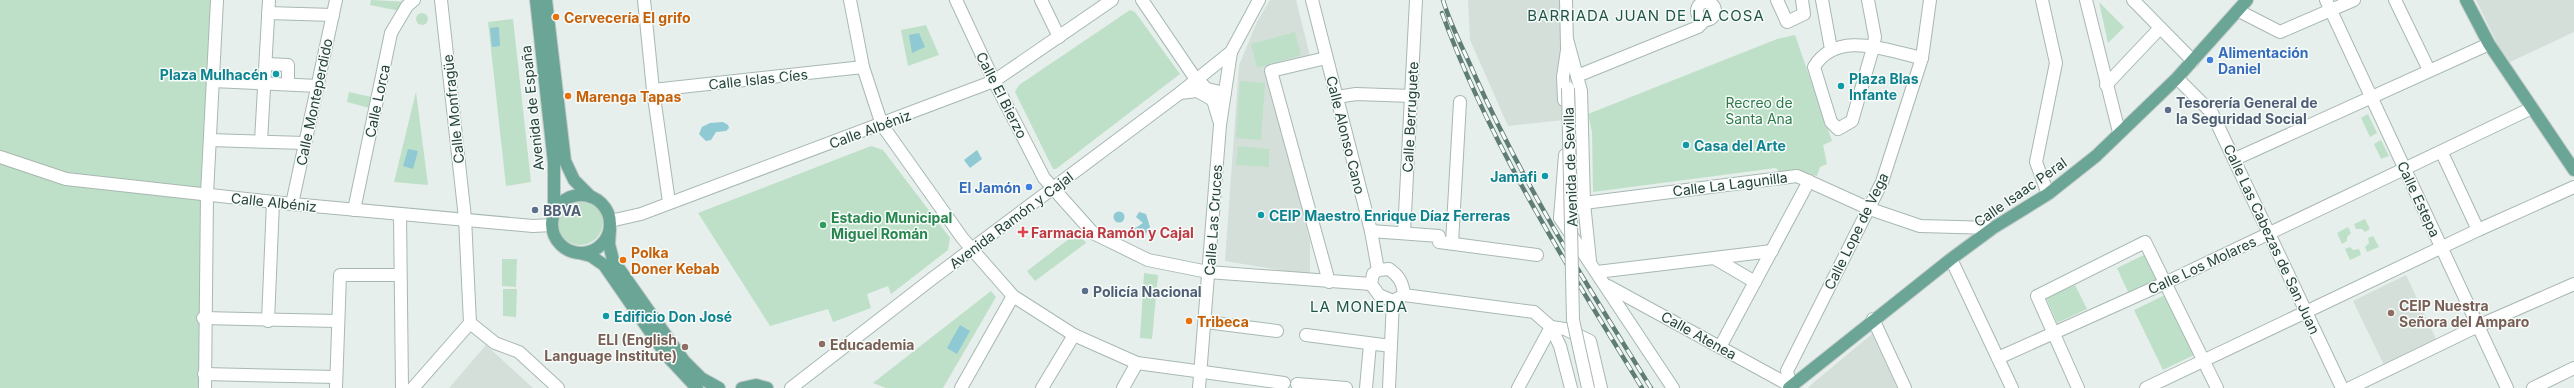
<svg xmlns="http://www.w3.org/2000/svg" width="2574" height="388" font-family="Inter,sans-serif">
<rect width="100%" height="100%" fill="#e6efeb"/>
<g fill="#d4dfda">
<path d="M 1270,0 L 1296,0 L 1310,56 L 1266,69 L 1310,242 L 1310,275 L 1225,261 L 1239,65 L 1257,22 Z"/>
<path d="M 1468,0 L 1560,0 L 1564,120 L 1508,126 L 1470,40 Z"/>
<path d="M 2476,0 L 2574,0 L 2574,32 L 2510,62 L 2499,47 Z"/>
<path d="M 2406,275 L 2437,341 L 2385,367 L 2353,301 Z"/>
<path d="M 1872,334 L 1897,388 L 1808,388 L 1812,384 Z"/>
<path d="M 486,345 L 533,388 L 449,388 Z"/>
</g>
<g fill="#bfe0c8">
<path d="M 0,0 L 217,0 L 205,388 L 0,388 Z"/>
<path d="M 371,0 L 409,2 L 400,11 L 370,5 Z"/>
<path d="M 2099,2 L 2124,27 L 2108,43 Z"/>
<path d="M 1130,10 L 1135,12 L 1180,74 L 1056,169 L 1053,169 L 1015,92 L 1019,85 Z"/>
<circle cx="422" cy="19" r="6"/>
<path d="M 513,19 L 531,182 L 506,186 L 488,22 Z"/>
<path d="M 926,25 L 939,55 L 908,66 L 901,30 Z"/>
<path d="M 1295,32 L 1301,55 L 1257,68 L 1251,44 Z"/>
<path d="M 1795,35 L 1832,141 L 1823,145 L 1827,164 L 1820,167 L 1817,176 L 1796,171 L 1781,174 L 1776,168 L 1593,192 L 1592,132 L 1588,114 L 1777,39 Z"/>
<path d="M 1240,81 L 1265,83 L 1261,140 L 1236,138 Z"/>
<path d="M 349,92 L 376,98 L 373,109 L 347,102 Z"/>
<path d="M 416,92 L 428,185 L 394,182 Z"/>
<path d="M 2368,114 L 2377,133 L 2370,137 L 2361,118 Z"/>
<path d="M 2381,140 L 2389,156 L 2381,159 L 2374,144 Z"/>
<path d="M 871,146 L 883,150 L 950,238 L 948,250 L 891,294 L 888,286 L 867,294 L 871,308 L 833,322 L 828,309 L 770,326 L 698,213 Z"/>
<path d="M 1238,146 L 1269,149 L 1269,167 L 1236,165 Z"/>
<circle cx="580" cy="222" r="23"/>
<path d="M 2365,219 L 2370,229 L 2365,232 L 2362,229 L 2356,229 L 2354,224 Z"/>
<path d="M 2348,227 L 2351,233 L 2347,237 L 2347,241 L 2342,244 L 2337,233 Z"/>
<path d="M 1078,232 L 1086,243 L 1035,281 L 1027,271 Z"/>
<path d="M 2373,236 L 2379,247 L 2367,252 L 2365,247 L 2369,243 L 2368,238 Z"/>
<path d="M 2350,247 L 2353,250 L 2359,249 L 2361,255 L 2350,260 L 2345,249 Z"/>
<path d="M 2146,254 L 2157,279 L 2128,292 L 2117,268 Z"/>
<path d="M 502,259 L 517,259 L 516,287 L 502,286 Z"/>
<path d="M 1144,273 L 1158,275 L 1152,339 L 1140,338 Z"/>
<path d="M 2075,285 L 2087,309 L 2057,323 L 2046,298 Z"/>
<path d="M 503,289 L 517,289 L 516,317 L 503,316 Z"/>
<path d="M 991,291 L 996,297 L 943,388 L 886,388 L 873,383 Z"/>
<path d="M 2165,295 L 2194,355 L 2163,370 L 2134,310 Z"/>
</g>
<g fill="#8ec9d4">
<path d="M 499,27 L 500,46 L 492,47 L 490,28 Z"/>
<path d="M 919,33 L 925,47 L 912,53 L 909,35 Z"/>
<path d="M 723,122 L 728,125 L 729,128 L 726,131 L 716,132 L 711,140 L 706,141 L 699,134 L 702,127 L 710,123 Z"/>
<path d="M 408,149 L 418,151 L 413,169 L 403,166 Z"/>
<path d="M 977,150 L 982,159 L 970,168 L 964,160 Z"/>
<circle cx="1119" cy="217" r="5.5"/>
<path d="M 1139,212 L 1146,214 L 1150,227 L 1145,235 L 1138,234 L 1134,229 L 1143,223 L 1136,217 Z"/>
<path d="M 960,325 L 970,331 L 957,354 L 947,348 Z"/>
</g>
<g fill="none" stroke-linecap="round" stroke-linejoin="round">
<defs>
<g id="minor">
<path d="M 644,0 L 653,90 L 669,202"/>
<path d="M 850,0 L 863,67 L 882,125 L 963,239 L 1013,296 L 1074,335 L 1137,363 L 1284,383"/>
<path d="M 956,0 L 994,81 L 1044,178 L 1093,233 L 1148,260 L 1208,272 L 1371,284"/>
<path d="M 1041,0 L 1059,37"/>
<path d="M 1142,0 L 1195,78 L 1207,89 L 1225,93"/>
<path d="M 1312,0 L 1371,231 L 1378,270"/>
<path d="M 1566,0 L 1567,47"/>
<path d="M 1777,0 L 1787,22 L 1804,14 L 1802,0"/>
<path d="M 1822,0 L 1831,49"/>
<path d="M 1868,0 L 1875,37 L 1873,48 L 1852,121 L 1838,129 L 1831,122 L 1814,67 C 1837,29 1887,51 1922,58"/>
<path d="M 2042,0 L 2056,63 L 2036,162 L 2048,194"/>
<path d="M 2086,0 L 2119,132"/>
<path d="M 2133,0 L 2193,61"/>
<path d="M 2326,0 L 2507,388"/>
<path d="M 2395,0 L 2429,70"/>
<circle cx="1706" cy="11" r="9"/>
<path d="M 2239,11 L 2280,32 L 2354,0"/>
<path d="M 268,13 L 333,15"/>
<path d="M 1567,39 L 1581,91 L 1584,203 L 1590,261"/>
<path d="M 1326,58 L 1271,71 L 1329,282"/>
<path d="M 266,64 L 288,65 L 288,84"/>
<path d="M 1577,76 L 1698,27 L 1705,20"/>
<path d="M 2177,78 L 2212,113 L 2342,388"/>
<path d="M 213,81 L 318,86"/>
<path d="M 2106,85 L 2160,28"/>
<path d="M 653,90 L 863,67"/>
<path d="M 1180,93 L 1197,91 L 1213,100 L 1219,120"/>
<path d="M 1337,97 L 1356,94 L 1412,96"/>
<path d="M 1564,100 L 1563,77 L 1567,50"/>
<path d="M 210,140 L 305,143"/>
<path d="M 261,141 L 269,0"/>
<path d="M 2442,153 L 2478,230"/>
<path d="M 1565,155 L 1560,218 L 1673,388"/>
<path d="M 0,157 L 66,179 L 292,204 L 533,226 L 552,225"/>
<path d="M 2235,159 L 2489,44"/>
<path d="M 292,204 L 336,0"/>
<path d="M 354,210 L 391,33 L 407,6 L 414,0"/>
<path d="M 400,214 L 402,388"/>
<path d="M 1560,218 L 1584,203 L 1797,176 L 1870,209 L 1920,226 L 1993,228"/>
<path d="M 610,221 L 641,214 L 994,81 L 1112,0"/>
<path d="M 1371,231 L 1439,236 L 1439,242 L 1537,255"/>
<path d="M 1404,233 L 1416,0"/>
<path d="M 1452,243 L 1460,102"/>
<path d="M 1714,258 L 1755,282"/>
<path d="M 1951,259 L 2012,388"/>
<path d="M 1389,269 C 1399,276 1403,283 1404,295 L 1393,301 L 1379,295 L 1371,284 L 1373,274 L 1378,270 Z"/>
<path d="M 1597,272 L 1772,251"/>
<path d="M 1608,286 L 1791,386"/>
<path d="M 1404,295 L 1534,312 L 1551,327 L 1560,346 L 1571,388"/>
<path d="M 203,318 L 338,321"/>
<path d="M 1873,319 L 1905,388"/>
<path d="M 268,321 L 273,202"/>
<path d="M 1206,322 L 1277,331"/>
<path d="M 470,323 L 495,343 L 519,352 L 558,388"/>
<path d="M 1551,327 L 1565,329 L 1590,341 L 1601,388"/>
<path d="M 1306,335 L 1391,346"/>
<path d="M 1720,347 L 1809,181"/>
<path d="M 1998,358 L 2165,283 L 2532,108"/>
<path d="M 204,374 L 336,377"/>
<path d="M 1297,384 L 1346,388"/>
<path d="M 205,388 L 207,194 L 217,0"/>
<path d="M 336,388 L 340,275 L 400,275"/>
<path d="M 413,388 L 470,323 L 465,218 L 441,0"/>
<path d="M 791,388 L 933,278 L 1180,93 L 1231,52"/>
<path d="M 961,388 L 1013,296"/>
<path d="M 1042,388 L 1074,335"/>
<path d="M 1123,388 L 1137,363"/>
<path d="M 1199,388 L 1220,125 L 1231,52 L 1259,0"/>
<path d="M 1366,388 L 1370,344"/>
<path d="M 1389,388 L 1393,301"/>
<path d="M 1518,388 L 1551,327"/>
<path d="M 1791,388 L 1787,371 L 1882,182 L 1922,58 L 1930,0"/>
<path d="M 2078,388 L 2037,296 L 2145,242 L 2217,388"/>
<path d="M 2146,388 L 2478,230 L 2574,187"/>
<path d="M 2350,388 L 2478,326 L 2574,284"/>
<path d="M 2533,388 L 2574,368"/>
</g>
<g id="major">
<path d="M 536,0 L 554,163 L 554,214"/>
<path d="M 546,0 L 565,161 L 574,180 L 591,197"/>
<path d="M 2466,0 L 2489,44 L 2574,170"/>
<circle cx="581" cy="224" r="29"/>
<path d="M 610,229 L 609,244 L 613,260 L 684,361 L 701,378 L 719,388"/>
<path d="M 579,253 L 591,256 L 604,265 L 667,356 L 697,388"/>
<path d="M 742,388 L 756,385 L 767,388"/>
<path d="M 1789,388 L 1951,259 L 1993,228 L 2048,194 L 2096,156 L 2177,78 L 2247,0"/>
</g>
</defs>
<use href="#minor" stroke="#a8b8b2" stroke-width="14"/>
<use href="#major" stroke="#c2cac8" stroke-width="14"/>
<use href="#minor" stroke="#fff" stroke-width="12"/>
<use href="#major" stroke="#6aa596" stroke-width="12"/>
<defs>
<g id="rail">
<path d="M 1443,0 C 1451,27 1465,52 1476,78 C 1525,187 1588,287 1651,388"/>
<path d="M 1442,13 C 1491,147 1568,267 1642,388"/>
</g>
</defs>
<use href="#rail" stroke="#5f7d75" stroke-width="4.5"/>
<use href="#rail" stroke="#f7fbf9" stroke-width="3" stroke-dasharray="9" stroke-linecap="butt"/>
<defs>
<path id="minor-bridge" d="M 1568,88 L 1573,320 L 1588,388"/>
</defs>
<use href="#minor-bridge" stroke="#a8b8b2" stroke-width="14" stroke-linecap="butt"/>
<use href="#minor-bridge" stroke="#fff" stroke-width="12"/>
</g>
<g fill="#e8710a" stroke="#f7fbf9" stroke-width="1.5">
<circle cx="556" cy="17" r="4"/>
<circle cx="568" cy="96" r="4"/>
<circle cx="623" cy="260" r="4"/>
<circle cx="1189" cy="321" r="4"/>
</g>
<g fill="#3f7fe0" stroke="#f7fbf9" stroke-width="1.5">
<circle cx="2210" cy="60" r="4"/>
<circle cx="1029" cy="187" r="4"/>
</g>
<g fill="#0f9aa8" stroke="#f7fbf9" stroke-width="1.5">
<circle cx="276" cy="74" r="4"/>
<circle cx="1841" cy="86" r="4"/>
<circle cx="1686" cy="145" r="4"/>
<circle cx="1545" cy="176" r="4"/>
<circle cx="1261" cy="215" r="4"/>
<circle cx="606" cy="316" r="4"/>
</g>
<g fill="#5c6f8a" stroke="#f7fbf9" stroke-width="1.5">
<circle cx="2168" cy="110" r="4"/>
<circle cx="535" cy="210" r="4"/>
<circle cx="1085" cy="291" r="4"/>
</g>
<circle fill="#2e9e5b" stroke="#f7fbf9" stroke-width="1.5" cx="823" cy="225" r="4"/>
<path fill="#e0444e" stroke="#f7fbf9" stroke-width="1.5" d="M1021 226h4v4h4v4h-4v4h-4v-4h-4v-4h4z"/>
<g fill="#8d6e63" stroke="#f7fbf9" stroke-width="1.5">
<circle cx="2391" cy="313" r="4"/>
<circle cx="822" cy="344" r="4"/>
<circle cx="685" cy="347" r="4"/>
</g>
<g text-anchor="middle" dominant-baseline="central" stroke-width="3" stroke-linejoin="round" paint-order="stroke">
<g font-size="14" font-weight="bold" fill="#c56008" stroke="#f7fbf9" text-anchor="start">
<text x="564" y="17">Cervecería El grifo</text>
<text x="576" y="96">Marenga Tapas</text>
<text x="631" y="252">Polka<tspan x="631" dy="16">Doner Kebab</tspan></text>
<text x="1197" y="321">Tribeca</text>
</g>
<g font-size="14" font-weight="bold" fill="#366cbe" stroke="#f7fbf9" text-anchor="start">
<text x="2218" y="52">Alimentación<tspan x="2218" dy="16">Daniel</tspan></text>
<text x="1021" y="187" text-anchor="end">El Jamón</text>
</g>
<g font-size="14" font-weight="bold" fill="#0d838f" stroke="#f7fbf9" text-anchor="start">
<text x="268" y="74" text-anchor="end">Plaza Mulhacén</text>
<text x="1849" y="78">Plaza Blas<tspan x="1849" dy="16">Infante</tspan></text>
<text x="1694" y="145">Casa del Arte</text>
<text x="1537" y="176" text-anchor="end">Jamafi</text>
<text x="1269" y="215">CEIP Maestro Enrique Díaz Ferreras</text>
<text x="614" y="316">Edificio Don José</text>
</g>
<g font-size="14" fill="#24423a" stroke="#f7fbf9">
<text transform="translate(758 79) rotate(-6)">Calle Islas Cíes</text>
<text transform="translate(1002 95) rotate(63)">Calle El Bierzo</text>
<text transform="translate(377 101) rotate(-78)">Calle Lorca</text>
<text transform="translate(314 102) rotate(-78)">Calle Monteperdido</text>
<text transform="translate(532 108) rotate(-96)">Avenida de España</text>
<text transform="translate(453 109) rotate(-96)">Calle Monfragüe</text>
<text transform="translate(1410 117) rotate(-87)">Calle Berruguete</text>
<text transform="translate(870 129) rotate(-20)">Calle Albéniz</text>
<text transform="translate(1346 135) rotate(76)">Calle Alonso Cano</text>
<text transform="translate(1570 167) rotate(-92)">Avenida de Sevilla</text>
<text transform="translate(1730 184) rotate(-7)">Calle La Lagunilla</text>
<text transform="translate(2020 192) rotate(-35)">Calle Isaac Peral</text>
<text transform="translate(2419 199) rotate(65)">Calle Estepa</text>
<text transform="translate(274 202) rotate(6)">Calle Albéniz</text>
<text transform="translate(1011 220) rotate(-37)">Avenida Ramón y Cajal</text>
<text transform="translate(1213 220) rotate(-86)">Calle Las Cruces</text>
<text transform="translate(1856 231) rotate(-64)">Calle Lope de Vega</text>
<text transform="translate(2272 239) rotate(65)">Calle Las Cabezas de San Juan</text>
<text transform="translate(2202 265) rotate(-25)">Calle Los Molares</text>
<text transform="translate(1699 335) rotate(29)">Calle Atenea</text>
</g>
<g font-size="14" fill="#2d7a4b" stroke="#f7fbf9">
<text x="1759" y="102">Recreo de<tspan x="1759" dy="16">Santa Ana</tspan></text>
</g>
<g font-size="14" font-weight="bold" fill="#4e5e75" stroke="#f7fbf9" text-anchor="start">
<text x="2176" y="102">Tesorería General de<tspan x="2176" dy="16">la Seguridad Social</tspan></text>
<text x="543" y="210">BBVA</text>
<text x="1093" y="291">Policía Nacional</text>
</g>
<g font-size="14" font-weight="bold" fill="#27864d" stroke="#f7fbf9" text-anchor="start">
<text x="831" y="217">Estadio Municipal<tspan x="831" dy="16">Miguel Román</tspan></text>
</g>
<g font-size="14" font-weight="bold" fill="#be3a42" stroke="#f7fbf9" text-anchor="start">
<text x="1031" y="232">Farmacia Ramón y Cajal</text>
</g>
<g font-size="14" font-weight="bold" fill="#785e54" stroke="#f7fbf9" text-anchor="start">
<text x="2399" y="305">CEIP Nuestra<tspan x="2399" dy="16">Señora del Amparo</tspan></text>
<text x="677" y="339" text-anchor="end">ELI (English<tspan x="677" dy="16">Language Institute)</tspan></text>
<text x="830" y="344">Educademia</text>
</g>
<g font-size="15" letter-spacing="1" fill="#1f5548" stroke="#f7fbf9">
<text x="1646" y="15">BARRIADA JUAN DE LA COSA</text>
<text x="1359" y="306">LA MONEDA</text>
</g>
</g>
</svg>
